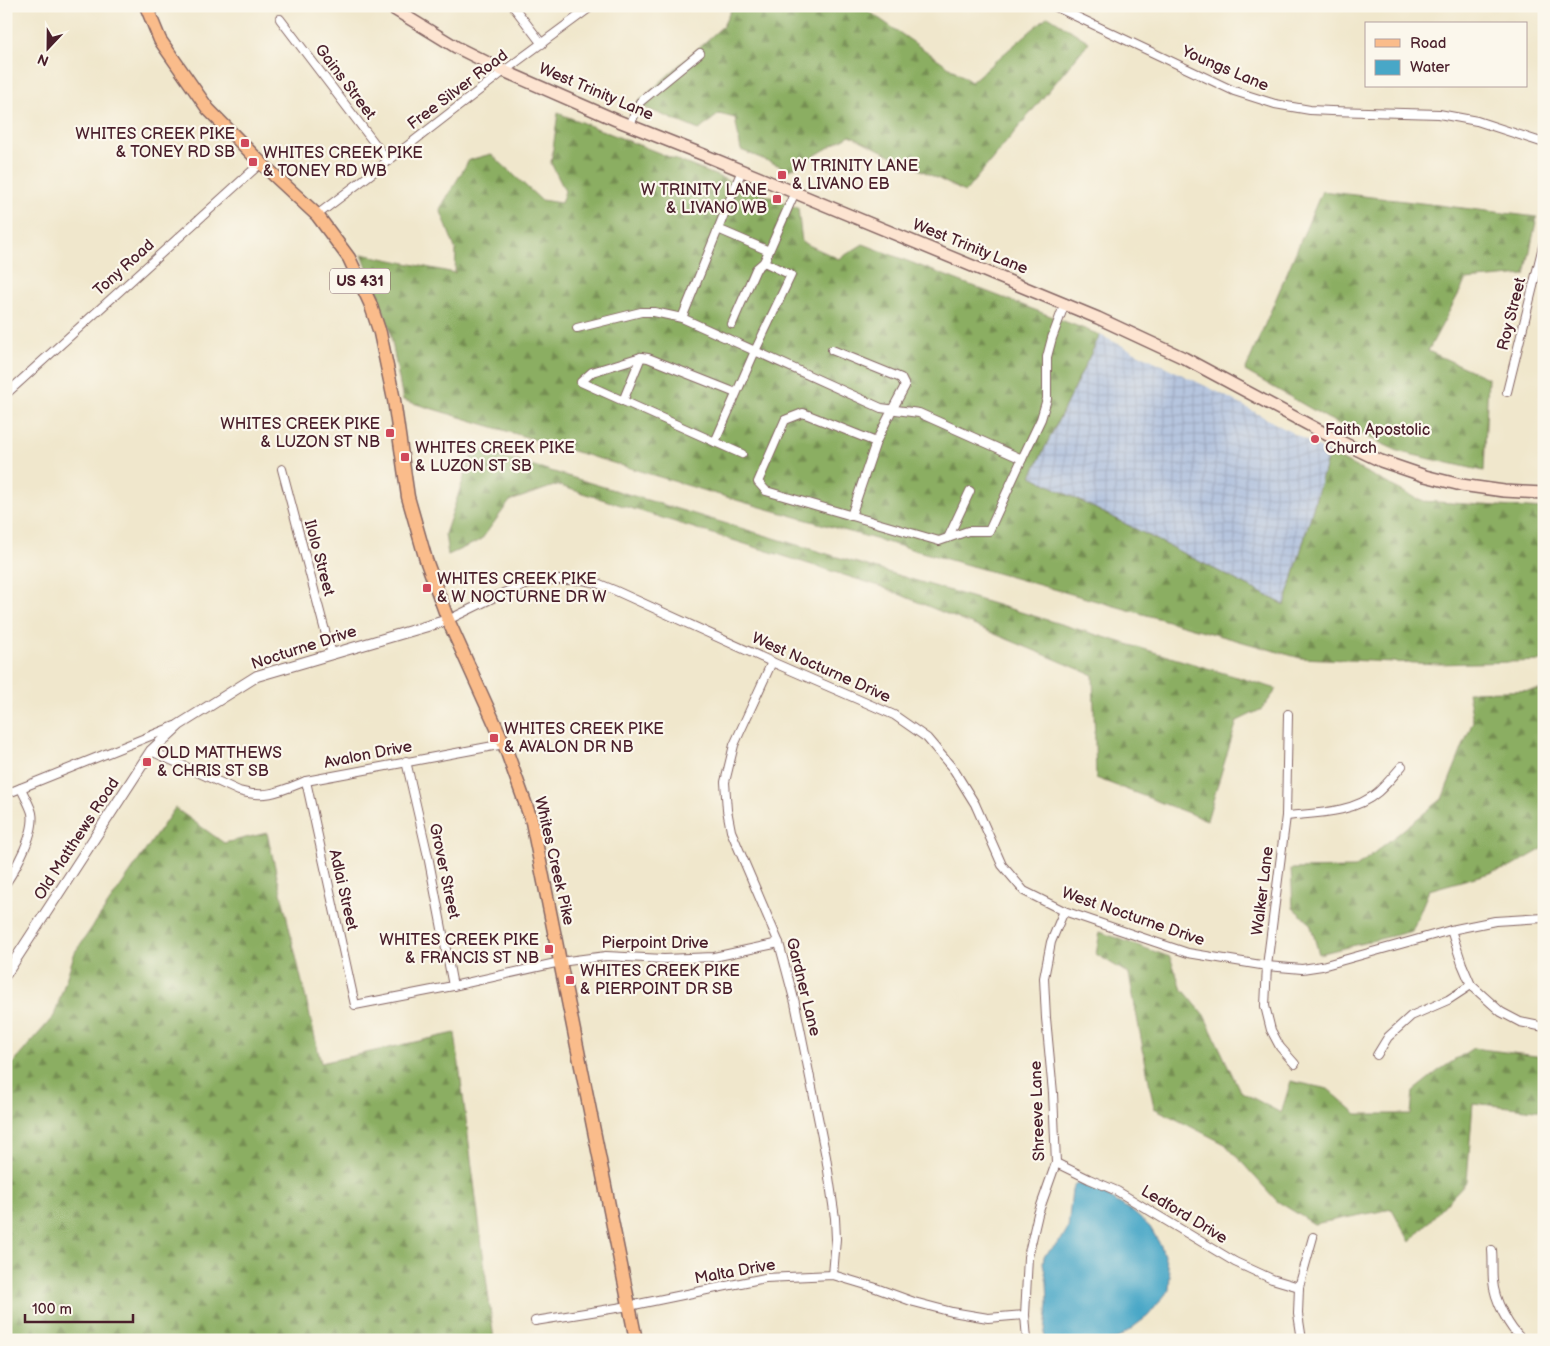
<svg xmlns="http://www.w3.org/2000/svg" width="1550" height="1346" font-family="'Balsamiq Sans',sans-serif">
<defs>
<pattern id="industrial-grid" width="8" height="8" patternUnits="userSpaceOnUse" patternTransform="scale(1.25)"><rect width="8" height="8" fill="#b6c5de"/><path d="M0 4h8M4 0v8" fill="none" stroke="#9ea9bf"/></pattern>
<pattern id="forest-firs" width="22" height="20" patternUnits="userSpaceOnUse" patternTransform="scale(1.25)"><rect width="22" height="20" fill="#8bae62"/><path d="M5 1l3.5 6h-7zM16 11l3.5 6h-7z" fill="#748d51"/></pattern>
</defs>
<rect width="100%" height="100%" fill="#fbf7ec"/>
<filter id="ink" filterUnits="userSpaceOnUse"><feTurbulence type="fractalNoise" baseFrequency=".02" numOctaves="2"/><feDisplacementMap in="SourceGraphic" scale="10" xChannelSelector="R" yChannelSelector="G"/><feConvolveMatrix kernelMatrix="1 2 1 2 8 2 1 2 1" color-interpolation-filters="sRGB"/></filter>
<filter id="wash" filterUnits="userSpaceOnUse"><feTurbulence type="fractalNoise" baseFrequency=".0096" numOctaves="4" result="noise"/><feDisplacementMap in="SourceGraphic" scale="20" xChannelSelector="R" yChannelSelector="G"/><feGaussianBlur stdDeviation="1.12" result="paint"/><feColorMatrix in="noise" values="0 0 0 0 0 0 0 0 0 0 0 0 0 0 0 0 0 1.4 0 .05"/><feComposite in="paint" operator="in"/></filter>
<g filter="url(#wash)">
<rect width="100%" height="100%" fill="#f0e7cc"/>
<path fill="url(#industrial-grid)" d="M 1100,335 L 1218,392 L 1329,453 L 1285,606 L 1031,476 Z"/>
<g fill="url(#forest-firs)" stroke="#6a6646">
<path d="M 733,6 L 861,6 L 971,82 L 1048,16 L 1089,42 L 965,192 L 850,135 L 790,170 L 741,150 L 735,118 L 719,114 L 699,130 L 636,104 L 723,26 Z"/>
<path d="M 558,113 L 798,208 L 802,242 L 839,259 L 863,244 L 1100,335 L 1031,476 L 1285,605 L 1329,453 L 1421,501 L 1544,509 L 1544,661 L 1439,664 L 1300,658 L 743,502 L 403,400 L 389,326 L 362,254 L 455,273 L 456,251 L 440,209 L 469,160 L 491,154 L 541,200 L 561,203 L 565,191 L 551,163 Z"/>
<path d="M 1322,191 L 1537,217 L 1525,275 L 1466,280 L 1428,351 L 1488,378 L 1484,471 L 1400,452 L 1327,418 L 1245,371 Z"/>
<path d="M 474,448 L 1277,689 L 1262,709 L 1237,721 L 1207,820 L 1096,778 L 1093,675 L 882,587 L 557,485 L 510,501 L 481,540 L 448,555 L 445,534 Z"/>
<path d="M 1544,690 L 1544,848 L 1511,867 L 1429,890 L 1412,931 L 1319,954 L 1310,923 L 1293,908 L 1291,869 L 1355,868 L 1442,799 L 1473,721 L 1468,692 Z"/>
<path d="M 175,808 L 224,843 L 267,833 L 321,1063 L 455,1033 L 494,1340 L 6,1340 L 6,1071 L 54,1016 L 75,952 Z"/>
<path d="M 1100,932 L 1170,957 L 1181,987 L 1204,1015 L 1240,1091 L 1281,1113 L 1291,1081 L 1328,1089 L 1357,1114 L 1411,1114 L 1413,1091 L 1438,1071 L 1473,1048 L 1544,1057 L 1544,1111 L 1473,1103 L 1467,1181 L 1410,1242 L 1392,1209 L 1314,1224 L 1277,1201 L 1225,1144 L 1154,1108 L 1129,974 L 1096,954 Z"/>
</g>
<path fill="#48a7c7" stroke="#496379" d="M 1077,1183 L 1106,1195 L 1133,1212 L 1150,1227 L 1161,1246 L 1170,1275 L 1169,1290 L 1148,1316 L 1116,1340 L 1044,1340 L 1048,1304 L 1047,1282 L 1043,1263 L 1044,1256 L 1061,1240 L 1068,1228 L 1072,1189 Z"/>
</g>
<g filter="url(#ink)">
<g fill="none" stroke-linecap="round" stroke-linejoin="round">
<defs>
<g id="minor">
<path d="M 513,6 L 542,44"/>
<path d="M 1054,6 L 1234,91 L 1275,104 L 1310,110 L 1331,111 L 1439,114 L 1477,121 L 1544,143"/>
<path d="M 280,19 L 388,161"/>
<path d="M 630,125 L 640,102 L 700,53"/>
<path d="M 742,170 L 682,318 L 881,408 L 919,413 L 1022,459 L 1041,419 L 1047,399 L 1047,357 L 1052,338 L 1065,303"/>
<path d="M 317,215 L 388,161 L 504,71 L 592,6"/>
<path d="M 718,229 L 769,251 L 764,262"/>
<path d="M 769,251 L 795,192"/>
<path d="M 732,324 L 756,269 L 764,262 L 791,275 L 755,351 L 715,442 L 742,454"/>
<path d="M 577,328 L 641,312 L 654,312 L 682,318"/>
<path d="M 832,350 L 901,378 L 905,386 L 892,410 L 876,442 L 803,413 L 785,420 L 758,482 L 766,491 L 939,541 L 968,531 L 989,531 L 1022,459"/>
<path d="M 1507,392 L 1544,242"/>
<path d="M 6,394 L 261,163"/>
<path d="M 623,401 L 641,357"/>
<path d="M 715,442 L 581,382 L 592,372 L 641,357 L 648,358 L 736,393"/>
<path d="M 282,469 L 325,631 L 332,653"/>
<path d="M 851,516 L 876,442"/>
<path d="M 948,538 L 970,491"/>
<path d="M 448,620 L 503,593 L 523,586 L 540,581 L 551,580 L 583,580 L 597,583 L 614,590 L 772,662 L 894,715 L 927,738 L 954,770 L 975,804 L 1002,865 L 1024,891 L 1064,911 L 1155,942 L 1188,953 L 1267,966 L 1302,969 L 1322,966 L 1451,930 L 1495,921 L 1544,918"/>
<path d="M 772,662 L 734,745 L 725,782 L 727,810 L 731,831 L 779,943 L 795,1003 L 826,1157 L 835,1218 L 836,1239 L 833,1275"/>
<path d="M 1288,714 L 1286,816 L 1267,966 L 1265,1006 L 1271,1030 L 1280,1047 L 1295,1064"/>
<path d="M 151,751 L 239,791 C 266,799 281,791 306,781 L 504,744"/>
<path d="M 406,761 L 429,861 L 453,986"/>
<path d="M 306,781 L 355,1005 L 453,986 L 560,962 L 606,956 L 664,959 L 714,957 L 779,943"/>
<path d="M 6,794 L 175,726"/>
<path d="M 1286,816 C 1317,813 1354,813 1378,792 C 1387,784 1394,775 1402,766"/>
<path d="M 6,883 C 16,868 36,832 32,813 C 30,805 24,796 21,788"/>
<path d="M 1451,930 L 1462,964 L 1471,985 L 1501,1012 L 1520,1022 L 1544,1027"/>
<path d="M 1377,1055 L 1388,1037 L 1411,1016 L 1448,1000 L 1471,985"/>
<path d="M 1056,1163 L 1089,1179 L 1117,1191 L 1235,1262 L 1272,1279 L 1299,1287"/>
<path d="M 1492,1250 C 1493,1260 1492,1271 1493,1281 C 1494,1299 1509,1329 1523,1340"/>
<path d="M 535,1321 L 629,1306 L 765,1278 L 833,1275 L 873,1287 L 914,1302 L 952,1312 L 988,1318 L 1025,1315"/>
<path d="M 1027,1340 L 1025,1315 L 1028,1257 L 1038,1214 L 1056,1163 L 1053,1093 L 1046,1018 L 1044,978 L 1051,942 L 1064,911"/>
<path d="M 1302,1340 L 1298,1314 L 1299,1287 L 1313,1237"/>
</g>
<path id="tertiary" d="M 6,974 L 151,751 L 179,725 L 257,676 L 448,620"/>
<path id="secondary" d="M 389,6 L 456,47 L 504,71 L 616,120 L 704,155 L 1098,318 L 1184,358 L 1337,440 L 1381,461 L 1425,476 L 1461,485 L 1504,491 L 1544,493"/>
<path id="primary" d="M 146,6 L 160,40 L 208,109 L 261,163 L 317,215 L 349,258 L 370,303 L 380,333 L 394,400 L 408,497 L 426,560 L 448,620 L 504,744 L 532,822 L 636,1340"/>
</defs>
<use href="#minor" stroke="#846563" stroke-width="10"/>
<use href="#tertiary" stroke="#846563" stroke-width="12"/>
<use href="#secondary" stroke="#846563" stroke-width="14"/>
<use href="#primary" stroke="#846563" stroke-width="15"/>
<use href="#minor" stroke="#fff" stroke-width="8"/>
<use href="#tertiary" stroke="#fff" stroke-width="10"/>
<use href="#secondary" stroke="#fde4d1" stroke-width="11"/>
<use href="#primary" stroke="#fabc8b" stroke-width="12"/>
</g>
</g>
<g fill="#d1495b" stroke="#fbf7ec" stroke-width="2">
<rect x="240" y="138" width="10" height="10" rx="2.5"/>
<rect x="248" y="157" width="10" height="10" rx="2.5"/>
<rect x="777" y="170" width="10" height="10" rx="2.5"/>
<rect x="772" y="194" width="10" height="10" rx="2.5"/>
<rect x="385" y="428" width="10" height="10" rx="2.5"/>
<circle cx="1315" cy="439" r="5"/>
<rect x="400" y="452" width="10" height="10" rx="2.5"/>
<rect x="422" y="583" width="10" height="10" rx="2.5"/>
<rect x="489" y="733" width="10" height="10" rx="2.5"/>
<rect x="142" y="757" width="10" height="10" rx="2.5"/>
<rect x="544" y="944" width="10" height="10" rx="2.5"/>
<rect x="565" y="975" width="10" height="10" rx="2.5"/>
</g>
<g text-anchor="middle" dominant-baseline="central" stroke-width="4.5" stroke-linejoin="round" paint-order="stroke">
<rect fill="#fbf7ec" stroke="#7f6065" stroke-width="1" x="330" y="268.5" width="60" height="25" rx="4"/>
<g font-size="15" font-weight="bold" fill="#4a1f2b">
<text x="360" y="281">US 431</text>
</g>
<g font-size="16" fill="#4a1f2b" stroke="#fbf7ec">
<text transform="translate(1225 69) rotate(23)">Youngs Lane</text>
<text transform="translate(345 82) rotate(53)">Gains Street</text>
<text transform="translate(458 90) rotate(-37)">Free Silver Road</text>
<text transform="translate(596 92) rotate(23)">West Trinity Lane</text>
<text transform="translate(970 247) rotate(22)">West Trinity Lane</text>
<text transform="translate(124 268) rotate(-42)">Tony Road</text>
<text transform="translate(1512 314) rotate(-76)">Roy Street</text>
<text transform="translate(319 558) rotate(75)">Ilolo Street</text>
<text transform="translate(304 648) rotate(-18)">Nocturne Drive</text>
<text transform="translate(821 668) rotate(24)">West Nocturne Drive</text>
<text transform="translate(368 755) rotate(-11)">Avalon Drive</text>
<text transform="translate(77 839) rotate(-57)">Old Matthews Road</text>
<text transform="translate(554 861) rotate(77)">Whites Creek Pike</text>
<text transform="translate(444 871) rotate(78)">Grover Street</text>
<text transform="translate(343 890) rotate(77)">Adlai Street</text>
<text transform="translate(1263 891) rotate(-83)">Walker Lane</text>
<text transform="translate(1133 917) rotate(19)">West Nocturne Drive</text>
<text x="655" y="943">Pierpoint Drive</text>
<text transform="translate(803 987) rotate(76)">Gardner Lane</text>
<text transform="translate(1038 1111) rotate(-92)">Shreeve Lane</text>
<text transform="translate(1184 1215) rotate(31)">Ledford Drive</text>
<text transform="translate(735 1272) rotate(-10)">Malta Drive</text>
</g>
<g font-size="16" fill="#4a1f2b" stroke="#fbf7ec" text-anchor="start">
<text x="235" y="134" text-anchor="end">WHITES CREEK PIKE<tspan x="235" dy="18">&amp; TONEY RD SB</tspan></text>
<text x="263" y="153">WHITES CREEK PIKE<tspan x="263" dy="18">&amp; TONEY RD WB</tspan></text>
<text x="792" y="166">W TRINITY LANE<tspan x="792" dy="18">&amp; LIVANO EB</tspan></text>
<text x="767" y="190" text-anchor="end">W TRINITY LANE<tspan x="767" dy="18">&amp; LIVANO WB</tspan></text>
<text x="380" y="424" text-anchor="end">WHITES CREEK PIKE<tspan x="380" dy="18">&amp; LUZON ST NB</tspan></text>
<text x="1325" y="430">Faith Apostolic<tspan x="1325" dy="18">Church</tspan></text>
<text x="415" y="448">WHITES CREEK PIKE<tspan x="415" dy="18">&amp; LUZON ST SB</tspan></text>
<text x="437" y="579">WHITES CREEK PIKE<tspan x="437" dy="18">&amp; W NOCTURNE DR W</tspan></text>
<text x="504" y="729">WHITES CREEK PIKE<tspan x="504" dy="18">&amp; AVALON DR NB</tspan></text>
<text x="157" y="753">OLD MATTHEWS<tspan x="157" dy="18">&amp; CHRIS ST SB</tspan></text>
<text x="539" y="940" text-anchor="end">WHITES CREEK PIKE<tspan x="539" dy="18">&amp; FRANCIS ST NB</tspan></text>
<text x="580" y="971">WHITES CREEK PIKE<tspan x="580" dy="18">&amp; PIERPOINT DR SB</tspan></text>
</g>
</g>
<rect width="1550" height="1346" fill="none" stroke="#fbf7ec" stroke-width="25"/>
<rect x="1365" y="22" width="162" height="65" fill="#fbf7ec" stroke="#b4a19f"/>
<rect x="1375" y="39" width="25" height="8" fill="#fabc8b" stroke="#b4a19f"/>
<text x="1410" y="48" font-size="15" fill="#4a1f2b">Road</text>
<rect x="1375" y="60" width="25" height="15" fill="#48a7c7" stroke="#b4a19f"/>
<text x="1410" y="72" font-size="15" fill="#4a1f2b">Water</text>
<g transform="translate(48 48) rotate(202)" stroke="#fbf7ec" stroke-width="4" paint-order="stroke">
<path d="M0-4L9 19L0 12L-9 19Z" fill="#4a1f2b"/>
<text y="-8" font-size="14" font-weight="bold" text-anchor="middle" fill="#4a1f2b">N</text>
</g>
<path d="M25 1314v8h108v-8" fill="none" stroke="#4a1f2b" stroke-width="2.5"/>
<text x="32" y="1314" font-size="15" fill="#4a1f2b" stroke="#fbf7ec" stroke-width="4" paint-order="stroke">100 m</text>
</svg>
